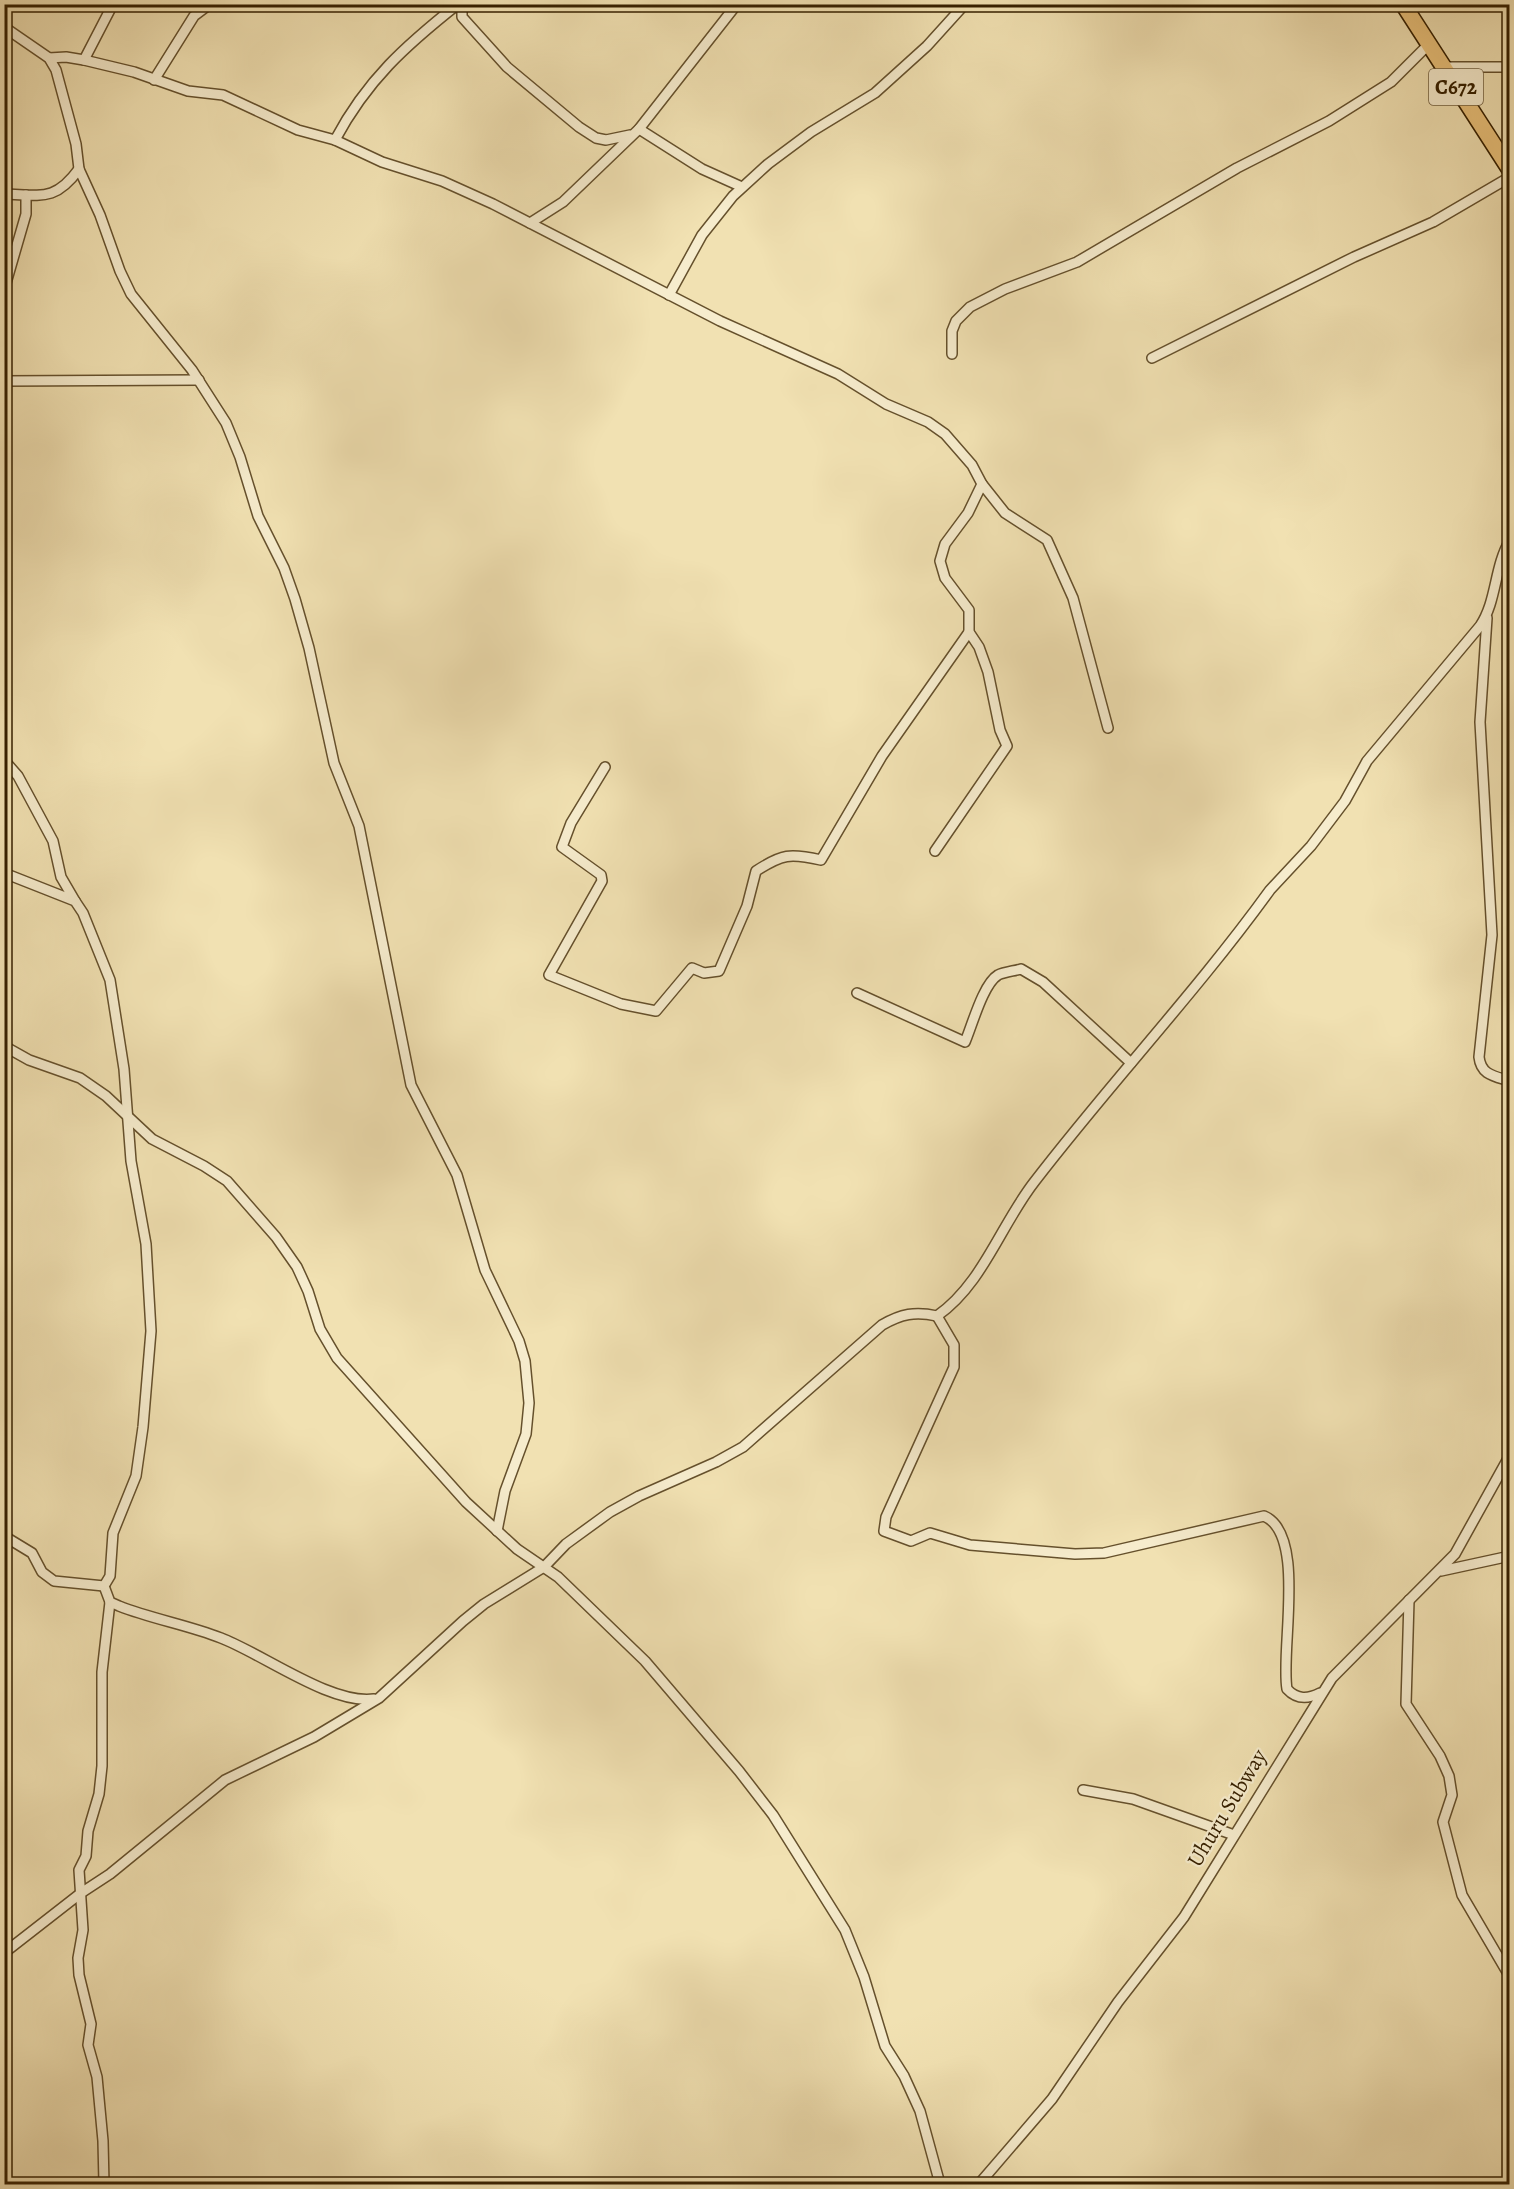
<svg xmlns="http://www.w3.org/2000/svg" width="1514" height="2189" font-family="Alegreya,serif">
<rect width="100%" height="100%" fill="#f1e1b2"/>
<filter id="stains"><feTurbulence type="fractalNoise" baseFrequency=".00333" numOctaves="4"/><feColorMatrix values="0 0 0 0 .2 0 0 0 0 .09 0 0 0 0 .02 0 0 0 .5 -.17"/></filter>
<radialGradient id="worn" r=".72"><stop offset=".6" stop-color="#630" stop-opacity="0"/><stop offset="1" stop-color="#630" stop-opacity=".3"/></radialGradient>
<g fill="none" stroke-linecap="round" stroke-linejoin="round">
<defs>
<g id="street">
<path d="M 462,4 L 462,17 L 507,67 L 579,127 L 596,138 L 606,140 L 630,135"/>
<path d="M 4,27 L 49,58 L 56,70 L 76,144 L 79,169 L 100,215 L 120,271 L 131,294 L 192,370 L 226,423 L 240,457 L 258,516 L 284,568 L 295,599 L 309,648 L 334,763 L 359,826 L 411,1085 L 457,1175 L 485,1270 L 519,1341 L 525,1361 L 529,1403 L 526,1434 L 505,1491 L 497,1531"/>
<path d="M 49,58 L 66,57 L 84,60 L 134,72 L 188,91 L 223,95 L 298,130 L 335,140 L 382,162 L 442,181 L 493,204 L 720,321 L 838,374 L 886,404 L 928,422 L 945,434 L 972,465 L 982,484 L 968,513 L 945,544 L 940,561 L 945,578 L 969,610 L 969,632 L 979,647 L 988,672 L 1000,730 L 1007,746 L 935,851"/>
<path d="M 84,60 L 113,4"/>
<path d="M 1443,67 L 1510,67"/>
<path d="M 154,80 L 194,16 L 210,4"/>
<path d="M 639,129 L 702,169 L 742,187"/>
<path d="M 335,140 C 367,80 405,46 458,4"/>
<path d="M 4,194 C 41,195 55,202 79,169"/>
<path d="M 530,223 L 563,202 L 639,129 L 737,4"/>
<path d="M 4,290 L 26,214 L 26,195"/>
<path d="M 669,295 L 702,235 L 733,196 L 768,164 L 811,132 L 875,93 L 927,46 L 965,4"/>
<path d="M 952,354 L 952,331 L 956,321 L 970,307 L 1005,289 L 1077,262 L 1237,168 L 1329,121 L 1391,82 L 1429,44"/>
<path d="M 1152,358 L 1354,257 L 1433,222 L 1510,177"/>
<path d="M 4,381 L 199,380"/>
<path d="M 982,484 L 1005,513 L 1047,540 L 1073,598 L 1108,728"/>
<path d="M 1487,618 L 1480,722 L 1492,935 L 1479,1057 C 1481,1075 1494,1076 1510,1081"/>
<path d="M 4,760 L 18,776 L 53,841 L 61,877 L 75,901"/>
<path d="M 605,767 L 571,823 L 562,847 L 601,875 L 602,881 L 549,975 L 621,1004 L 656,1011 L 692,968 L 704,973 L 719,971 L 747,906 L 756,871 C 782,854 790,853 821,860 L 882,756 L 969,632"/>
<path d="M 4,873 L 75,901 L 83,913 L 110,980 L 124,1069 L 131,1161 L 146,1244 L 151,1331 L 143,1427 L 136,1476 L 113,1533 L 110,1576 L 104,1586"/>
<path d="M 857,993 L 965,1042 C 972,1026 983,984 998,975 C 1004,972 1014,971 1021,969 L 1043,982 L 1131,1063"/>
<path d="M 4,1046 L 29,1060 L 80,1078 L 106,1096 L 152,1139 L 204,1166 L 227,1181 L 276,1237 L 297,1267 L 308,1291 L 320,1329 L 337,1358 L 466,1502 L 517,1549 L 558,1577 L 645,1661 L 739,1771 L 773,1815 L 845,1930 L 864,1977 L 885,2046 L 904,2076 L 920,2111 L 940,2184"/>
<path d="M 937,1316 L 954,1345 L 954,1367 L 886,1517 L 884,1531 L 911,1541 L 930,1533 L 970,1545 L 1075,1554 L 1104,1553 L 1264,1516 C 1307,1534 1280,1651 1287,1689 C 1297,1700 1308,1699 1320,1693"/>
<path d="M 4,1536 L 32,1553 L 42,1572 L 54,1581 L 104,1586"/>
<path d="M 1441,1571 L 1510,1556"/>
<path d="M 104,1586 L 110,1602 L 119,1606 C 152,1619 188,1625 221,1638 C 263,1654 331,1705 374,1699"/>
<path d="M 1409,1600 L 1406,1704 L 1440,1756 L 1449,1776 L 1452,1795 L 1443,1822 L 1462,1895 L 1510,1977"/>
<path d="M 1083,1790 L 1133,1799 L 1234,1835"/>
<path d="M 4,1953 L 81,1893 L 110,1874 L 225,1780 L 314,1737 L 379,1698 L 463,1621 L 484,1604 L 544,1567 L 566,1544 L 610,1512 L 639,1496 L 716,1462 L 743,1447 L 882,1325 C 901,1314 915,1311 937,1316 C 983,1284 1001,1224 1035,1181 C 1111,1082 1197,991 1270,890 L 1311,846 L 1345,801 L 1367,761 L 1480,626 C 1497,601 1494,567 1510,540"/>
<path d="M 104,2184 L 103,2141 L 97,2077 L 88,2045 L 91,2024 L 79,1975 L 78,1958 L 83,1930 L 79,1870 L 86,1856 L 88,1831 L 99,1794 L 102,1766 L 102,1672 L 110,1602"/>
<path d="M 979,2184 L 1052,2099 L 1118,2002 L 1184,1917 L 1332,1678 L 1455,1554 L 1510,1455"/>
</g>
<path id="primary" d="M 1403,4 L 1510,170"/>
</defs>
<use href="#street" stroke="#65502c" stroke-width="12"/>
<use href="#primary" stroke="#362000" stroke-width="18"/>
<use href="#street" stroke="#f6eccd" stroke-width="9"/>
<use href="#primary" stroke="#e8c079" stroke-width="15"/>
</g>
<g text-anchor="middle" dominant-baseline="central" stroke-width="4.5" stroke-linejoin="round" paint-order="stroke">
<rect fill="#f6eccd" stroke="#705d3e" stroke-width="1.5" x="1429" y="69" width="54" height="36" rx="4.5"/>
<g font-size="21" font-weight="bold" fill="#362000">
<text x="1456" y="87">C672</text>
</g>
<g font-size="22" fill="#362000" stroke="#f6eccd">
<text transform="translate(1227 1808) rotate(-59)">Uhuru Subway</text>
</g>
</g>
<rect width="1514" height="2189" fill="none" stroke="#f1e1b2" stroke-width="24"/>
<rect x="6" y="6" width="1502" height="2177" fill="none" stroke="#362000" stroke-width="3"/>
<rect x="12" y="12" width="1490" height="2165" fill="none" stroke="#362000" stroke-width="1.5"/>
<rect width="100%" height="100%" filter="url(#stains)"/>
<rect width="100%" height="100%" fill="url(#worn)"/>
</svg>
